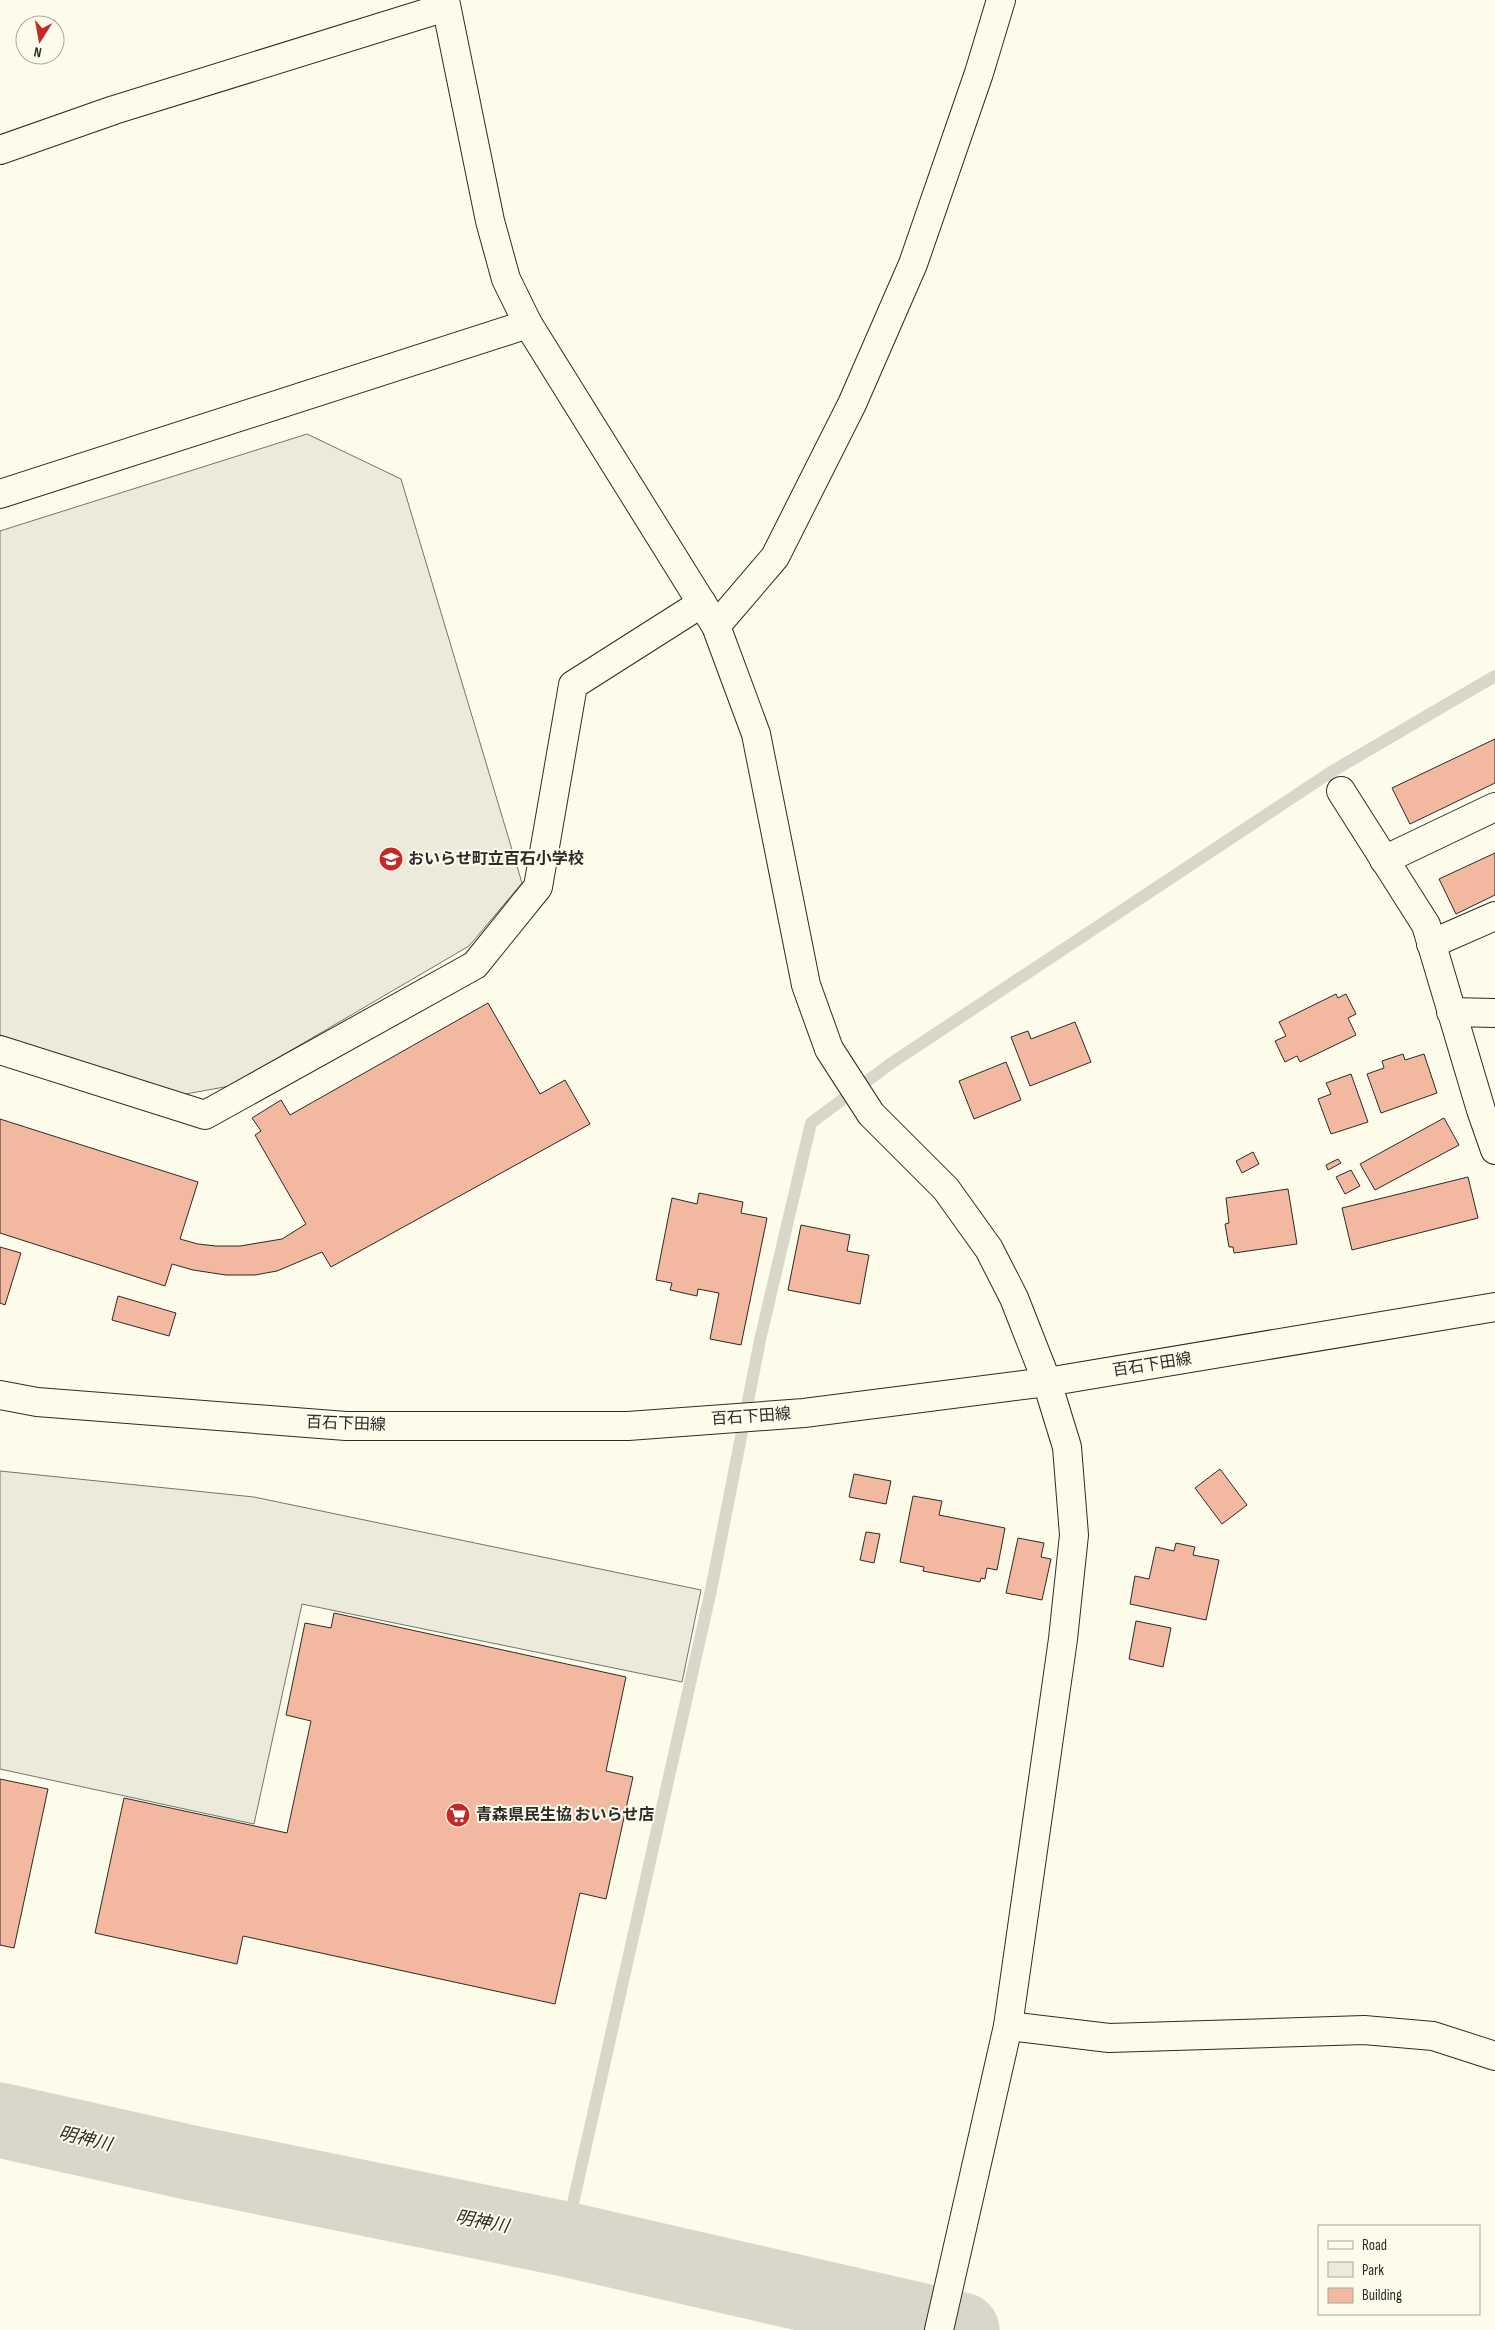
<svg xmlns="http://www.w3.org/2000/svg" width="1495" height="2330" font-family="'Sofia Sans Condensed','Noto Sans JP',sans-serif">
<rect width="100%" height="100%" fill="#fdfbea"/>
<path fill="#ecebdb" stroke="#74746e" d="M 307,434 L 401,479 L 522,883 L 469,946 L 230,1086 L 180,1095 L 0,1035 L 0,531 Z"/>
<path fill="#eceadb" stroke="#74746e" d="M 0,1471 L 254,1497 L 701,1590 L 682,1682 L 302,1604 L 254,1824 L 0,1769 Z"/>
<g fill="none" stroke-linecap="round" stroke-linejoin="round">
<path stroke="#d8d7c9" stroke-width="12" d="M 565,2239 L 711,1590 L 760,1340 L 811,1123 L 890,1064 L 1331,772 L 1495,676"/>
<path stroke="#d8d7c9" stroke-width="75" d="M 0,2120 L 192,2163 L 565,2239 L 962,2330"/>
</g>
<g fill="#f2b8a0" stroke="#2b2b2b">
<path d="M 1495,739 L 1495,783 L 1410,824 L 1392,788 Z"/>
<path d="M 1495,853 L 1495,895 L 1456,914 L 1439,879 Z"/>
<path d="M 1336,994 L 1338,998 L 1346,994 L 1356,1014 L 1348,1018 L 1356,1035 L 1300,1062 L 1297,1056 L 1285,1062 L 1275,1041 L 1286,1036 L 1279,1022 Z"/>
<path d="M 488,1003 L 540,1094 L 565,1080 L 590,1124 L 331,1267 L 322,1252 L 277,1271 L 255,1275 L 226,1275 L 193,1270 L 172,1264 L 165,1286 L 0,1233 L 0,1119 L 198,1182 L 180,1239 L 198,1244 L 216,1246 L 240,1246 L 282,1239 L 306,1224 L 255,1135 L 261,1131 L 252,1118 L 281,1100 L 290,1115 Z"/>
<path d="M 1075,1022 L 1091,1062 L 1030,1086 L 1011,1037 L 1028,1031 L 1031,1039 Z"/>
<path d="M 1403,1054 L 1405,1060 L 1424,1054 L 1437,1093 L 1381,1113 L 1367,1074 L 1384,1068 L 1382,1061 Z"/>
<path d="M 1006,1062 L 1021,1100 L 974,1119 L 959,1081 Z"/>
<path d="M 1351,1074 L 1368,1122 L 1331,1134 L 1318,1099 L 1331,1094 L 1326,1083 Z"/>
<path d="M 1444,1118 L 1459,1145 L 1375,1190 L 1360,1164 Z"/>
<path d="M 1253,1152 L 1259,1164 L 1242,1173 L 1236,1161 Z"/>
<path d="M 1338,1159 L 1341,1163 L 1328,1170 L 1326,1165 Z"/>
<path d="M 1351,1170 L 1360,1186 L 1345,1194 L 1336,1177 Z"/>
<path d="M 1468,1177 L 1478,1218 L 1352,1250 L 1342,1208 Z"/>
<path d="M 1288,1189 L 1297,1244 L 1234,1253 L 1233,1247 L 1229,1247 L 1225,1224 L 1229,1223 L 1226,1198 Z"/>
<path d="M 699,1193 L 743,1202 L 741,1213 L 767,1218 L 741,1345 L 710,1339 L 719,1293 L 698,1289 L 697,1296 L 670,1290 L 672,1283 L 656,1280 L 672,1198 L 697,1204 Z"/>
<path d="M 801,1225 L 850,1235 L 847,1251 L 869,1255 L 860,1304 L 788,1290 Z"/>
<path d="M 0,1247 L 21,1253 L 5,1305 L 0,1303 Z"/>
<path d="M 118,1296 L 176,1313 L 169,1336 L 112,1320 Z"/>
<path d="M 1220,1469 L 1247,1505 L 1222,1524 L 1195,1488 Z"/>
<path d="M 854,1474 L 891,1481 L 886,1504 L 849,1497 Z"/>
<path d="M 913,1496 L 942,1501 L 939,1515 L 1005,1528 L 997,1570 L 987,1568 L 985,1579 L 981,1578 L 980,1582 L 923,1571 L 924,1567 L 900,1562 Z"/>
<path d="M 866,1532 L 880,1534 L 874,1563 L 860,1560 Z"/>
<path d="M 1018,1538 L 1044,1543 L 1041,1557 L 1051,1559 L 1042,1600 L 1006,1593 Z"/>
<path d="M 1176,1543 L 1195,1547 L 1193,1555 L 1219,1560 L 1206,1620 L 1130,1604 L 1135,1576 L 1149,1579 L 1156,1547 L 1174,1551 Z"/>
<path d="M 334,1613 L 626,1677 L 606,1771 L 633,1777 L 606,1899 L 580,1893 L 555,2004 L 243,1936 L 237,1964 L 95,1933 L 124,1798 L 287,1833 L 311,1721 L 286,1715 L 305,1623 L 331,1628 Z"/>
<path d="M 1136,1621 L 1171,1628 L 1163,1667 L 1129,1659 Z"/>
<path d="M 0,1779 L 48,1789 L 14,1948 L 0,1945 Z"/>
</g>
<g fill="none" stroke-linecap="round" stroke-linejoin="round">
<defs>
<g id="minor">
<path d="M 445,0 L 490,221 L 506,279 L 528,324 L 716,626 L 756,734 L 806,985 L 829,1049 L 871,1114 L 946,1189 L 989,1249 L 1014,1298 L 1047,1382 L 1067,1447 L 1074,1535 L 1063,1639 L 1008,2026 L 939,2330"/>
<path d="M 0,150 L 114,110 L 446,7"/>
<path d="M 0,494 L 528,324"/>
<path d="M 716,626 L 775,557 L 852,404 L 913,264 L 979,73 L 1001,0"/>
<path d="M 1341,791 L 1426,925 L 1481,1110 L 1495,1150"/>
<path d="M 1384,860 L 1495,807"/>
<path d="M 1431,944 L 1495,916"/>
<path d="M 1451,1012 L 1495,1013"/>
<path d="M 0,1050 L 205,1115 L 475,965 L 538,887 L 573,685 L 702,603"/>
<path d="M 1008,2026 L 1109,2038 L 1364,2030 L 1433,2036 L 1495,2056"/>
</g>
<path id="major" d="M 0,1395 L 37,1402 L 346,1426 L 628,1426 L 804,1413 L 1047,1382 L 1495,1307"/>
</defs>
<use href="#minor" stroke="#2b2b2b" stroke-width="30"/>
<use href="#major" stroke="#2b2b2b" stroke-width="30"/>
<use href="#minor" stroke="#fdfbea" stroke-width="28"/>
<use href="#major" stroke="#fdfbea" stroke-width="28"/>
</g>
<defs>
<symbol id="school-disc" viewBox="-11 -11 22 22"><circle r="9.5" fill="#c62828" stroke="#fdfbea"/><path d="M0-5L7-2L0 1L-7-2ZM-4 1L0 2.5L4 1V4Q0 6-4 4Z" fill="#fff"/></symbol>
<symbol id="supermarket-disc" viewBox="-11 -11 22 22"><circle r="9.5" fill="#c62828" stroke="#fdfbea"/><path d="M-6-5.5h2.5l.6 2H6L4.5 2H-2.5L-4.4-4H-6ZM-1.5 3.2a1.3 1.3 0 1 0 .1 0ZM3 3.2a1.3 1.3 0 1 0 .1 0Z" fill="#fff"/></symbol>
</defs>
<g fill-rule="evenodd">
<use href="#school-disc" x="377" y="845" width="28" height="28"/>
<use href="#supermarket-disc" x="444" y="1801" width="28" height="28"/>
</g>
<g text-anchor="middle" dominant-baseline="central" stroke-width="4" stroke-linejoin="round" paint-order="stroke">
<g font-size="16" font-weight="bold" fill="#2b2b2b" stroke="#fdfbea" text-anchor="start">
<text x="408" y="859">おいらせ町立百石小学校</text>
<text x="476" y="1815">青森県民生協 おいらせ店</text>
</g>
<g font-size="16" fill="#2b2b2b" stroke="#fdfbea">
<text transform="translate(1152 1365) rotate(-9)">百石下田線</text>
<text transform="translate(751 1417) rotate(-4)">百石下田線</text>
<text transform="translate(346 1424) rotate(2)">百石下田線</text>
</g>
<g font-size="18" font-style="italic" fill="#2b2b2b" stroke="#fdfbea">
<text transform="translate(85 2139) rotate(13)">明神川</text>
<text transform="translate(482 2222) rotate(11)">明神川</text>
</g>
</g>
<rect x="1318" y="2225" width="162" height="90" fill="#fdfbea" stroke="#a9a89e"/>
<rect x="1328" y="2241" width="25" height="8" fill="#fdfbea" stroke="#a9a89e"/>
<text x="1362" y="2250" font-size="15" fill="#2b2b2b">Road</text>
<rect x="1328" y="2262" width="25" height="15" fill="#ecebdb" stroke="#a9a89e"/>
<text x="1362" y="2275" font-size="15" fill="#2b2b2b">Park</text>
<rect x="1328" y="2288" width="25" height="15" fill="#f2b8a0" stroke="#a9a89e"/>
<text x="1362" y="2300" font-size="15" fill="#2b2b2b">Building</text>
<g transform="translate(40 40) rotate(191)"><circle r="24" fill="#fdfbea" stroke="#a9a89e"/>
<path d="M0-4L9 19L0 12L-9 19Z" fill="#c62828"/>
<text y="-8" font-size="14" font-weight="bold" text-anchor="middle" fill="#2b2b2b">N</text>
</g>
</svg>
